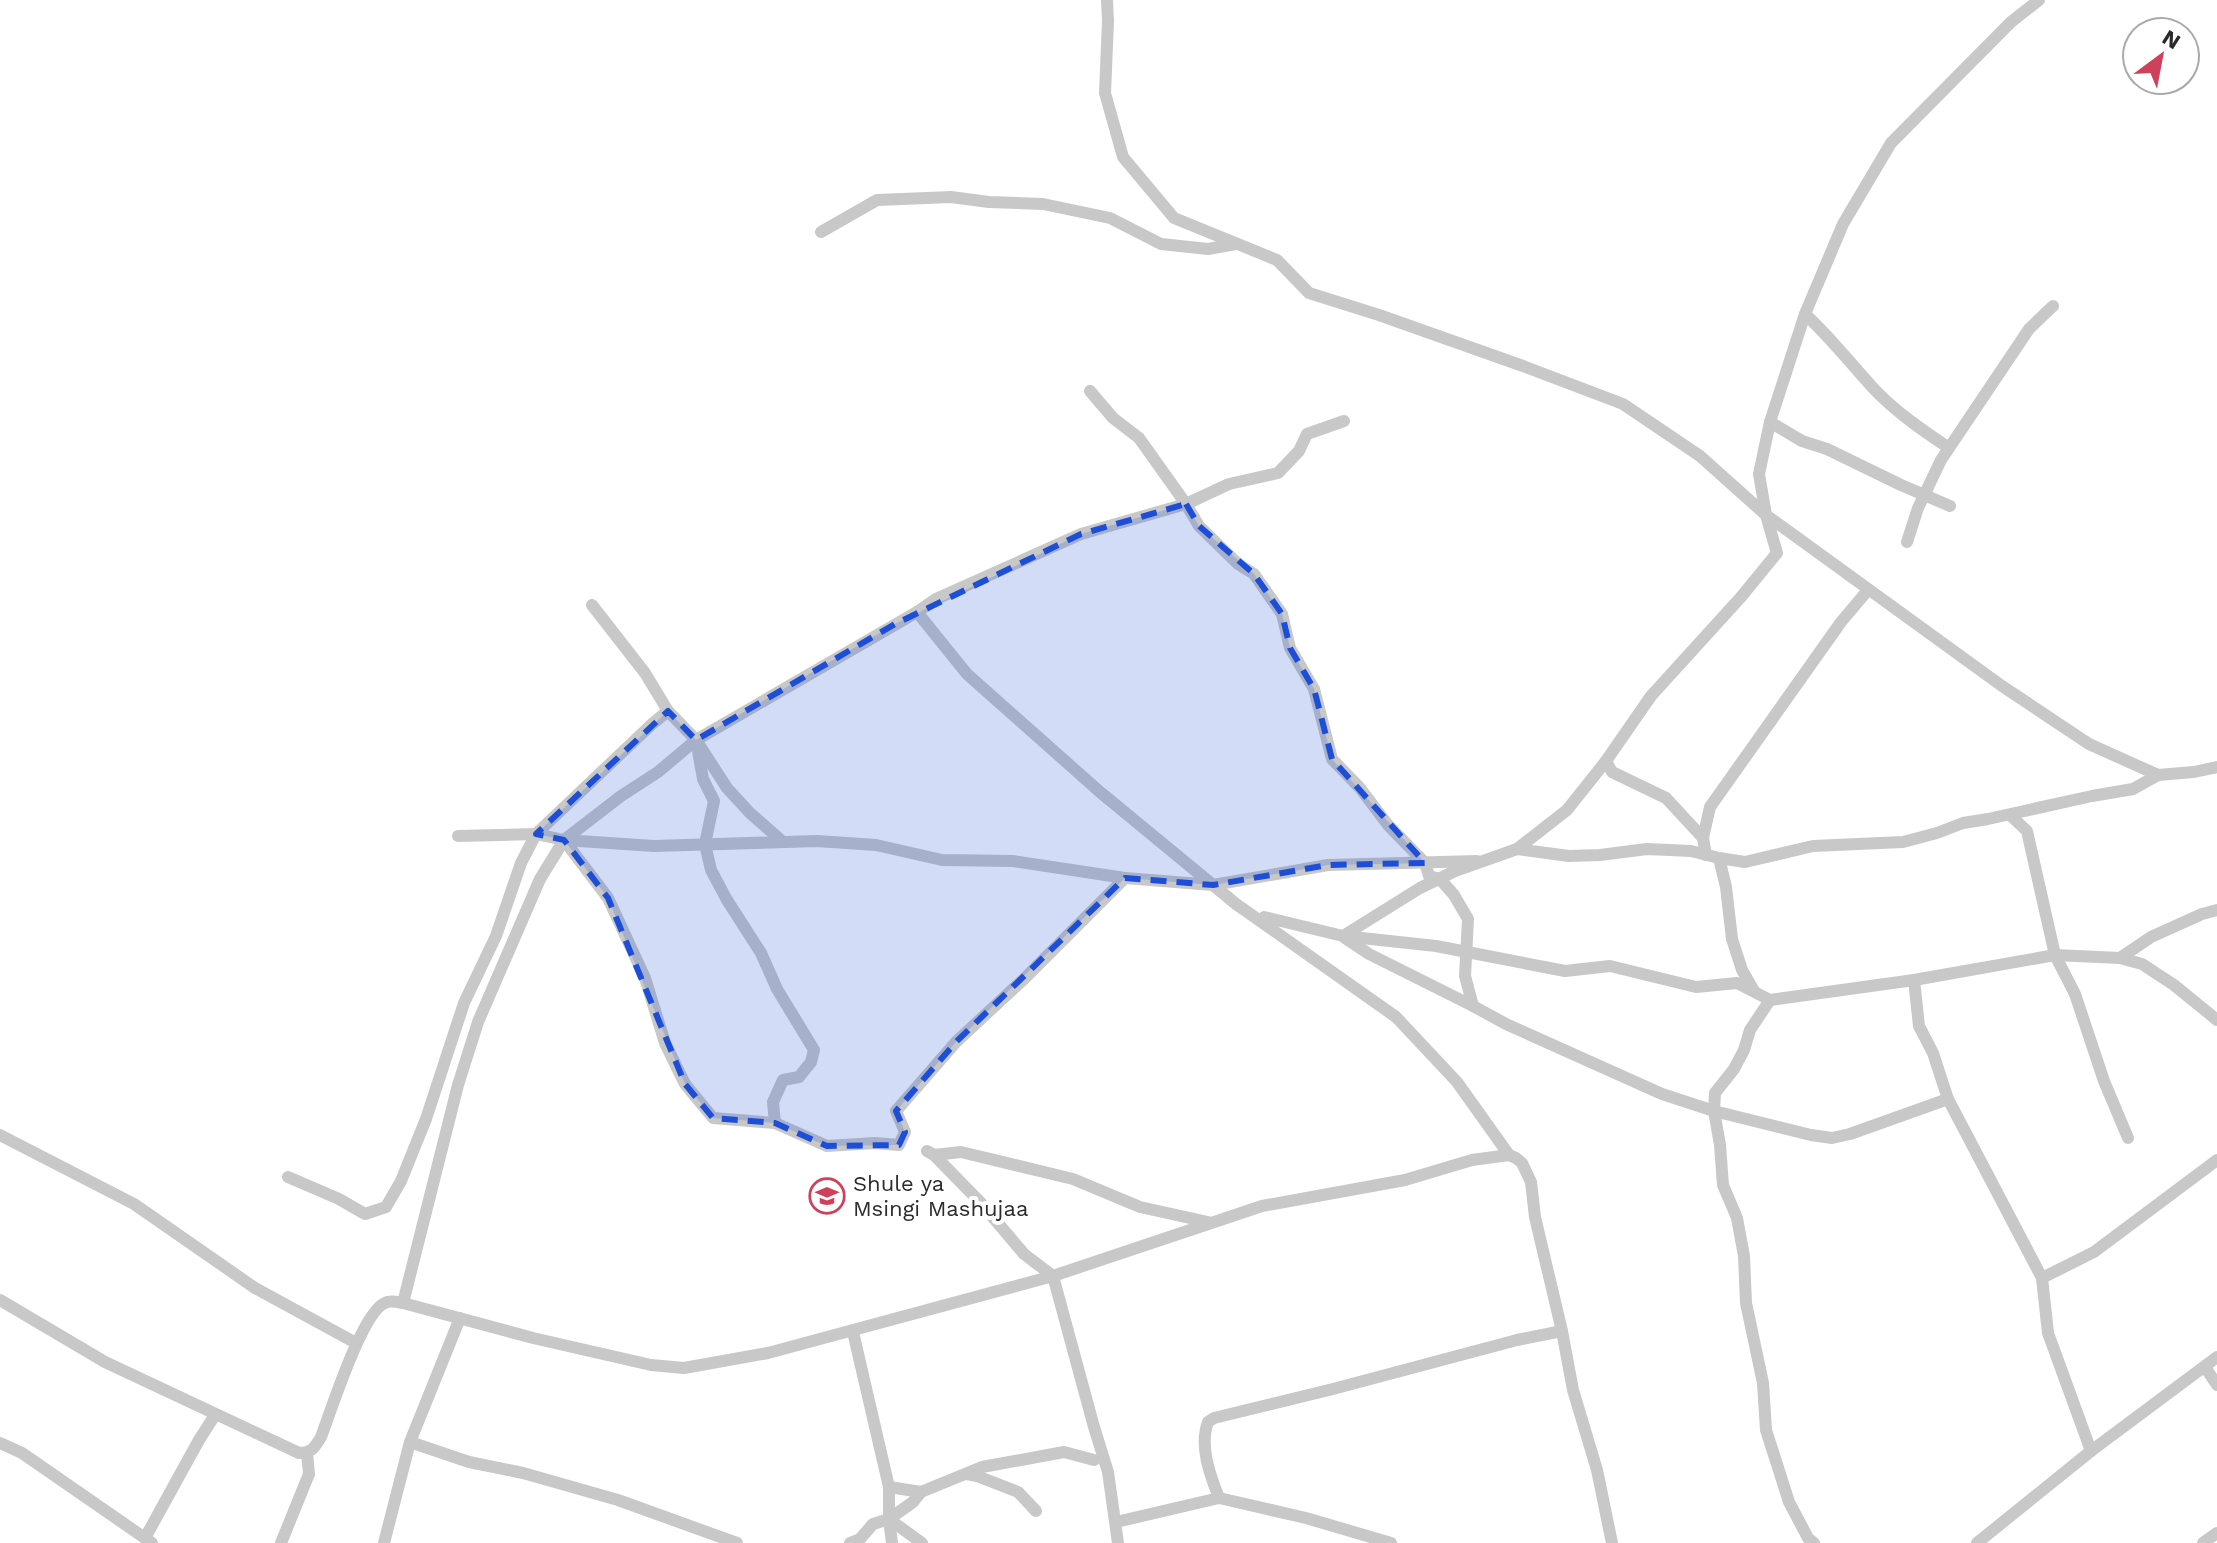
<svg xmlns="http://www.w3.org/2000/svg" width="2217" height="1543" font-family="'Work Sans',sans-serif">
<rect width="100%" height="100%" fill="#fff"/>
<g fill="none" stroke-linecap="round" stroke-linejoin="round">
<g stroke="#c8c8c8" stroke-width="12">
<path d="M 1107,0 L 1108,21 L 1105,93 L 1123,157 L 1174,218 L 1277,260 L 1309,293 L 1379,315 L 1523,366 L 1623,404 L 1700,456 L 1766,515 L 1777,553 L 1741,597 L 1651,696 L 1606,761 L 1567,810 L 1517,849 L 1455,871 L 1420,888 L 1343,936"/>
<path d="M 2039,0 L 2011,22 L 1891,143 L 1843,224 L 1805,314 L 1770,422 L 1759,474 L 1766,515 L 2002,686 L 2089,744 L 2158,775 L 2194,772 L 2217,767"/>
<path d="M 821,232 L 877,200 L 951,197 L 989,202 L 1043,204 L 1110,218 L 1161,244 L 1208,249 L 1236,244"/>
<path d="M 1805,314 C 1830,337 1851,364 1874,389 C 1896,412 1922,430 1949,448"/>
<path d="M 1090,391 L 1113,418 L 1139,438 L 1186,504 L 1199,526 L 1238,564 L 1254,574 L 1282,614 L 1290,648 L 1314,689 L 1332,759 L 1360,788 L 1388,825 L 1425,863 L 1429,876 L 1440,879 L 1454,895 L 1468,919 L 1465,976 L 1473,1006 L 1506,1024 L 1662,1094 L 1714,1111 L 1811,1135 L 1832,1138 L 1850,1134 L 1948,1099"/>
<path d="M 1770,422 L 1802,441 L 1827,449 L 1901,485 L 1950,506"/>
<path d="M 1907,542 L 1918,508 L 1941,460 L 2029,329 L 2053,306"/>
<path d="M 592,605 L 645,673 L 668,711 L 696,740 L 727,788 L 750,813 L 783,842"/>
<path d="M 917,612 L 936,599 L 1081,534 L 1186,504 L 1229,484 L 1278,473 L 1299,451 L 1307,434 L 1344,421"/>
<path d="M 696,740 L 703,779 L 714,801 L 705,844 L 711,870 L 727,900 L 761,953 L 777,989 L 814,1050 L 811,1062 L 799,1077 L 783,1080 L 773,1102 L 775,1123"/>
<path d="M 1606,761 L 1612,772 L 1666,798 L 1703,838"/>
<path d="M 2010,815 L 2027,831 L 2055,955 L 2075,994 L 2104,1081 L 2128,1138"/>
<path d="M 458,836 L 536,834 L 564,840 L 654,846 L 817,841 L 876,845 L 942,860 L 1013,861 L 1125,878 L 1213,885 L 1328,865 L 1477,861"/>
<path d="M 564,840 L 608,898 L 645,978 L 665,1043 L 685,1084 L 713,1118 L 775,1123 L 827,1146 L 875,1143 L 899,1145 L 905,1132 L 896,1111 L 956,1042 L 1025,978 L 1125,878"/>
<path d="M 1517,849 L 1569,856 L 1600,855 L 1647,849 L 1691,851 L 1719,858 L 1745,862 L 1813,846 L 1903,842 L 1937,833 L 1963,823 L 1988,819 L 2092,796 L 2133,789 L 2158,775"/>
<path d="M 1706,855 L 1703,838 L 1710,807 L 1841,622 L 1868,590"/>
<path d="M 1719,858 L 1726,887 L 1732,939 L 1742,970 L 1754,991"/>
<path d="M 1264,917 L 1343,936 L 1436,946 L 1565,971 L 1610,966 L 1696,987 L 1737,983 L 1770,1000 L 1914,980 L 2055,955 L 2120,958 L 2151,937 L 2202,914 L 2217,910"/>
<path d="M 1345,938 L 1369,954 L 1473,1006"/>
<path d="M 2120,958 L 2142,964 L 2174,985 L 2217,1020"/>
<path d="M 1914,980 L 1919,1026 L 1933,1053 L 1948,1099 L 2042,1278 L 2048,1333 L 2091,1451"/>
<path d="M 1770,1000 L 1750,1030 L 1744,1050 L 1734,1069 L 1715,1093 L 1714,1111 L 1720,1145 L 1723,1185 L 1737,1218 L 1744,1256 L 1746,1303 L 1763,1383 L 1766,1430 L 1789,1502 L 1808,1538 L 1814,1543"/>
<path d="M 0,1135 L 134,1204 L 255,1288 L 356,1343"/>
<path d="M 927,1151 L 934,1155 L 980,1202 L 1024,1254 L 1053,1276 L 1094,1427 L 1108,1472 L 1118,1543"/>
<path d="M 934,1155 L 961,1152 L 1073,1179 L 1140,1207 L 1208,1222"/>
<path d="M 288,1177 L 339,1199 L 365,1214 L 386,1207 L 401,1181 L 426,1119 L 464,1003 L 496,936 L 521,863 L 536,834 L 652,724 L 668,711"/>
<path d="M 2042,1278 L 2094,1252 L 2217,1160"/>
<path d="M 0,1300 L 105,1362 L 299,1453 C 312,1453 315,1447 321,1437 C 331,1411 362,1312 385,1303 C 390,1300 397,1302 403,1303 L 533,1338 L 651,1365 L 684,1368 L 768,1353 L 1053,1276 L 1262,1206 L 1405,1180 L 1472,1160 L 1509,1155 L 1516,1158 L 1522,1163 L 1531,1182 L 1535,1217 L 1562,1331 L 1573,1390 L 1597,1470 L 1612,1543"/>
<path d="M 403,1303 L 458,1085 L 478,1022 L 540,879 L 564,840 L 621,796 L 658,772 L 696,740 L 917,612 L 967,674 L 1100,792 L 1236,904 L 1396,1017 L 1457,1082 L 1509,1155"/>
<path d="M 853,1332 L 889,1487 L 889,1519 L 892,1543"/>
<path d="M 2205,1367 L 2217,1385"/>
<path d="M 410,1442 L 469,1462 L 523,1473 L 618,1500 L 737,1543"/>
<path d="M 0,1443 L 22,1453 L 152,1543"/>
<path d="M 967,1474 L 977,1476 L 1018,1492 L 1036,1511"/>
<path d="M 889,1487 L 921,1492 L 982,1467 L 1064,1452 L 1094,1460"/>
<path d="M 1219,1498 C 1210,1475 1199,1446 1208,1422 L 1214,1418 L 1333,1389 L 1517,1340 L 1562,1331"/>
<path d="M 889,1519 L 913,1502 L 921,1492"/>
<path d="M 1116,1522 L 1219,1498 L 1306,1518 L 1391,1543"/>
<path d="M 145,1538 L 199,1440 L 215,1415"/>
<path d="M 281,1543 L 309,1474 L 307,1453"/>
<path d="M 384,1543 L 410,1442 L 460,1318"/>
<path d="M 850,1543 L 860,1539 L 873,1524 L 889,1519 L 922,1543"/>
<path d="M 1977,1543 L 2091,1451 L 2217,1357"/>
<path d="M 2203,1543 L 2217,1533"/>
</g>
</g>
<path fill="#1d4ed8" fill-opacity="0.2" stroke="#1d4ed8" stroke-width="6" stroke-dasharray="16 10" stroke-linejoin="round" d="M 1186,504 L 1199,526 L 1254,574 L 1282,614 L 1290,648 L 1314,689 L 1332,759 L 1425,863 L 1328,865 L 1213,885 L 1125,878 L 956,1042 L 896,1111 L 905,1132 L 899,1145 L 827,1146 L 775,1123 L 713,1118 L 685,1084 L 608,898 L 564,840 L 536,834 L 668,711 L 696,740 L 895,624 L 1081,534 Z"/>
<defs>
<symbol id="school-ring" viewBox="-11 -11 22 22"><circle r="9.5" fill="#fff" stroke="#cf415a" stroke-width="1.5"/><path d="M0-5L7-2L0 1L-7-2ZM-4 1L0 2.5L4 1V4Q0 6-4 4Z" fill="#cf415a"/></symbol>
</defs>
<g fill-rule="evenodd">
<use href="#school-ring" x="807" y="1176" width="40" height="40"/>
</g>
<g text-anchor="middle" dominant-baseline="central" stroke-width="8" stroke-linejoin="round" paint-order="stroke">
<g font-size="22" fill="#2b2b2b" stroke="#fff" text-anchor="start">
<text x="853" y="1183">Shule ya<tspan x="853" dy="25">Msingi Mashujaa</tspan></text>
</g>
</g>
<g transform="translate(2161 56) rotate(32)"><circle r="38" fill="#ffffff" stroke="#aaaaaa" stroke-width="2"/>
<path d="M0-6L14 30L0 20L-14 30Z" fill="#cf415a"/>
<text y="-12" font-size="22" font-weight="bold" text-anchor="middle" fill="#2b2b2b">N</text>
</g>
</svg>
